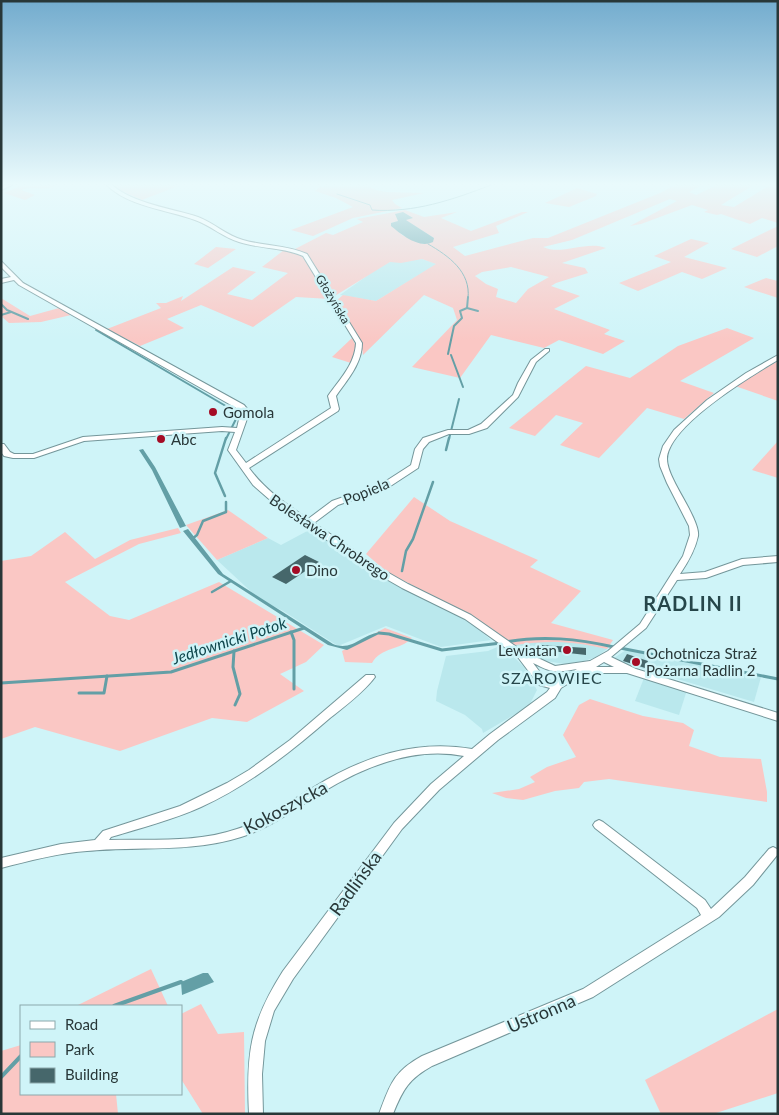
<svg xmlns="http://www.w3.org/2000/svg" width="779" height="1115" font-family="Lato,sans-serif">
<rect width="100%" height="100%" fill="#cff4f8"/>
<g fill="#bae8ed">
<path d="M 422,259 L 437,264 L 376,301 L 340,295 L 378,268 L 390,262 Z"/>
<path d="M 311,529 L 380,577 L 470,622 L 491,640 L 441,647 L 386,626 L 338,646 L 283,611 L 259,599 L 217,560 L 268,538 L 281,545 Z"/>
<path d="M 542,641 L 579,642 L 607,649 L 596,657 L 584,661 L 565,664 L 545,661 L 515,645 Z"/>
<path d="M 502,645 L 524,667 L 537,690 L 529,706 L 483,733 L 482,729 L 465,715 L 436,701 L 437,691 L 446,656 L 488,651 Z"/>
<path d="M 626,650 L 761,677 L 754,702 L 617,661 L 614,658 Z"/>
<path d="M 644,678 L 687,690 L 679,715 L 635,701 Z"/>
</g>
<g fill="#fac7c4" fill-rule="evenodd">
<path d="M 56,185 C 42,193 34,184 21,190 L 35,195 L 25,200 L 4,193 L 21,186 Z"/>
<path d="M 112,185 L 175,185 L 178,186 L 142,200 L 112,187 Z"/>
<path d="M 366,185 L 376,190 L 386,192 L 424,193 L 392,200 L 395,204 L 402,208 L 353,218 L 313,236 L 291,230 L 353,207 L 336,198 L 315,191 L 320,187 Z"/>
<path d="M 675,185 L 702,185 L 689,192 L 696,195 L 717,185 L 754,185 L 721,205 L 734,207 L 770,185 L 778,185 L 778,223 L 762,218 L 750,224 L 721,214 L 717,215 L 704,212 L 708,210 L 692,205 L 641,224 L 630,226 L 677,201 L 670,199 L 572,240 L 543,247 C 562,256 586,240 606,248 L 562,263 L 585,268 L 588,273 L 556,283 L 551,286 L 580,296 L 554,309 L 610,330 L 604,334 L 625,341 L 603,354 L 559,340 L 544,348 L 491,335 L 460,378 L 412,367 L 457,320 L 453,308 L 424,295 L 363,355 L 361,341 L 336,301 L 343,295 L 376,301 L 436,264 L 422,259 L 401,263 L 390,262 L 333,297 L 307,254 L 295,249 L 326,233 L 333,235 L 363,222 L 357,219 L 405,210 L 424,217 L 457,212 L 441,218 L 471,231 L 522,212 L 528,212 L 496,226 L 499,233 L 453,247 L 465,256 L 533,238 L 548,238 L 660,193 ZM 405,220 L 434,238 L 423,244 L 402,235 L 391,223 ZM 511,267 L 549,277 L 528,289 L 516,303 L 496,297 L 498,289 L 486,284 L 475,276 L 482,272 Z"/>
<path d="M 577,188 L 597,194 L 596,196 L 569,207 L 545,203 Z"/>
<path d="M 778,226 L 778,246 L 757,257 L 731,249 Z"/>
<path d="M 691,239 L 709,243 L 684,257 L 727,268 L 702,279 L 682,272 L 638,291 L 619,283 L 671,262 L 654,256 Z"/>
<path d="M 216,247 L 236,249 L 208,268 L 194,264 Z"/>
<path d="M 284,250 C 307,249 319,282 330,299 L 296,297 L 253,327 L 201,305 L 167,319 L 184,328 L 140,346 L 107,329 L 161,308 L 156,303 L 166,303 L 183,296 L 181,301 L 233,267 L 256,272 L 227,294 L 252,300 L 288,273 L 262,267 Z"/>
<path d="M 766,278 L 778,281 L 778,298 L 744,287 Z"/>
<path d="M 1,298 L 30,316 L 59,308 L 71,315 L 41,322 L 9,323 L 1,316 Z"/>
<path d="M 727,328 L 754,338 L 680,381 L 714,393 L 684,419 L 647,408 L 599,458 L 560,445 L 583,423 L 556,415 L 535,436 L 509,428 L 586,366 L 630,378 L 678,346 Z"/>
<path d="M 352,338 L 356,346 L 351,363 L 332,357 Z"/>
<path d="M 778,361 L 778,401 L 735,386 Z"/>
<path d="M 778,441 L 778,478 L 752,470 Z"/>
<path d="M 414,497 L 450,521 L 538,560 L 530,567 L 581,591 L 551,623 L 613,640 L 607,649 C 574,641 548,640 515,645 L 477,619 L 387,572 L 366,554 Z"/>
<path d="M 228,510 L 268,538 L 217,560 L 186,525 Z"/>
<path d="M 178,528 L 181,533 L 139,544 L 65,582 L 110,616 L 129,620 L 219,582 L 324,645 L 306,662 L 280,674 L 304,691 L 247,722 L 212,718 L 120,751 L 35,727 L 1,739 L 1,561 L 31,556 L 65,532 L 95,559 L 130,540 Z"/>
<path d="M 385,628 L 412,638 C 401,650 381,647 372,663 L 345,662 L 342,651 Z"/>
<path d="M 590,699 L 643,716 L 683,723 L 694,730 L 689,746 L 720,757 L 761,759 L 767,792 L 767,802 L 609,779 L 584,782 L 579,788 L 555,791 L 523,800 L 506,798 L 492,793 L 519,789 L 535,782 L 530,777 L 547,767 L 576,757 L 563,735 L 579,705 Z"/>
<path d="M 151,969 L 168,1006 L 78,1005 Z"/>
<path d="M 201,1004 L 218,1034 L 244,1032 L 245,1114 L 203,1114 L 181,1079 L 181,1014 Z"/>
<path d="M 778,1009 L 778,1093 L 713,1114 L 661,1114 L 645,1080 Z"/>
<path d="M 21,1045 L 21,1094 L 116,1094 L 118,1114 L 1,1114 L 1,1051 Z"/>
</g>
<g fill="#639fa6">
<path d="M 403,212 L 413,218 L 406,220 L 434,238 L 433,242 C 419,249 402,235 391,226 L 391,223 L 398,221 L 395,214 Z"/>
<path d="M 143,449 L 155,467 L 186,526 L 180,528 L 152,470 L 139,450 Z"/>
<path d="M 188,529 L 223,574 L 333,644 C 353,652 362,633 383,632 L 347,650 L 328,645 L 218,574 L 183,531 Z"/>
<path d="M 203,973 L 208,973 L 214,982 L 182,995 L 181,982 Z"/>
</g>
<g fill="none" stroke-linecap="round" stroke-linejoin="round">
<g stroke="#639fa6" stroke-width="1">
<path d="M 337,194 L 370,205 L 372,210 C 414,213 452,200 491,185"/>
<path d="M 428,244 C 449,256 471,272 468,298"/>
</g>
<g stroke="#639fa6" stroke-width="2">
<path d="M 1,304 L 7,310 L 28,319"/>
<path d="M 467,308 L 478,311"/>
<path d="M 1,315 L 11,312"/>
<path d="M 96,330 L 236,412 L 236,419 L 226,439"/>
<path d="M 448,354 L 454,326 L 462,318 L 460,311 L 467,308 L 468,297"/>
<path d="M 451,355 L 463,387"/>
<path d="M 449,439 L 459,399"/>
</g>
<g stroke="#639fa6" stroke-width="2.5">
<path d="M 446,450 L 449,438"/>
<path d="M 225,496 L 215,473 L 226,438"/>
<path d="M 192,539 L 197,535 L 203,521 L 226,512 L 226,502"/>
<path d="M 402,571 L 406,551 L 413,539 L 433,482"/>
<path d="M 212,592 L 231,581"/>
</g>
<g stroke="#639fa6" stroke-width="3">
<path d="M 291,632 L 294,640 L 294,689"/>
<path d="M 379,633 L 389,634 L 442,650 L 501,643"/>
<path d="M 506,642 C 543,635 578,639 614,647"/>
<path d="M 620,648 L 778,679"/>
<path d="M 234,651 L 233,667 L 240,694 L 235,705"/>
<path d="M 1,683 L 171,672 L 304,628"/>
<path d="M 79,693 L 104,693 L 107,676"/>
</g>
<g stroke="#639fa6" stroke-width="4">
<path d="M 114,1006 L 181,982"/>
<path d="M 1,1077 L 21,1056"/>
</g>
</g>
<g fill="#46676b">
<path d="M 305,555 L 319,562 L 286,584 L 272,577 Z"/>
<path d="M 542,645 L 586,648 L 586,655 L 542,650 Z"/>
<path d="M 627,654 L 648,661 L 645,668 L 623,661 Z"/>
</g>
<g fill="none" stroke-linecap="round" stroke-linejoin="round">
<defs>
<g id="minor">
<path d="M 6,185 L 12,185 L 1,190 L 1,187 Z"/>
<path d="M 107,185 L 112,185 C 134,204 171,208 198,217 C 214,223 227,236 243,240 C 264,246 287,245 307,254 L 362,343 C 362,364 347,380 336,396 L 339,409 L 338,411 L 249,468 C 265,490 286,504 308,519 L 332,501 L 383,483 L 411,465 L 415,449 L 423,438 L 448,430 L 468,430 L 481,424 L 513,395 L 518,383 L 531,360 L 545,349 L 549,349 L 549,351 L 536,362 L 518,397 L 487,428 L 469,434 L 449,434 L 429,442 L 423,449 L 418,468 L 389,487 L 338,505 L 314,523 L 380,568 L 408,584 L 471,615 L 521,650 L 555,666 L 590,661 L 608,651 L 640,624 L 683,556 L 690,535 L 689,526 L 667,483 L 660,466 L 659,459 L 663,446 L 674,430 L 707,400 L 746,373 L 778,355 L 778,360 C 751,376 668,426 667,459 C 667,466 671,475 674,481 C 680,494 700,524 698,536 C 695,550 688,562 680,574 L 705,572 L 742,559 L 778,556 L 778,562 L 743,565 L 706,578 L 677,580 L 646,628 L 611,657 L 636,669 L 778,713 L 778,721 L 627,673 L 585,673 L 561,688 L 555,698 L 498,740 L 439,790 L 402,829 L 293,979 L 274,1011 L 265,1041 L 262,1074 L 263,1114 L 249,1114 C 246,1053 250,1023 283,971 L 394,823 L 431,784 L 464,756 C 414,746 363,767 321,793 C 295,809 270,828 241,837 C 191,853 138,846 87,851 C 58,853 29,861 1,868 L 1,858 L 61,844 L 95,840 L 103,831 L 180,806 L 227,783 L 249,770 L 290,740 L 366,675 L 374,675 L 375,677 C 365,691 344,707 330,718 C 291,752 249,785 201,807 C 172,820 141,828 111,837 L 109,840 C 151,839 197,843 237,829 C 265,820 289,802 314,787 C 363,757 415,739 472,749 L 490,734 L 547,692 L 550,688 L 539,685 L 517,656 L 465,619 L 402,588 L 374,572 L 277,506 L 253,485 L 228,450 L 235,432 L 222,431 L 84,441 L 34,458 L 13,458 L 4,456 L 1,452 L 1,444 L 4,444 L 10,452 L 14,454 L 33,454 L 83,437 L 222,427 L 237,428 L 241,411 L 238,409 L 19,285 L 14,280 L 1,283 L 1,279 L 11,277 L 1,267 L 1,261 L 23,283 L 244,405 L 249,411 L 248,416 L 236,450 L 246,463 L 331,408 L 328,396 C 340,379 355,364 356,343 L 303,256 C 283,247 260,249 239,242 C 224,238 210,225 195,220 C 168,210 127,206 107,185 ZM 604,662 L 614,667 L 596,667 ZM 533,663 C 553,673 555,673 577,669 L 556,682 L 546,680 Z"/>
<path d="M 599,820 L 603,822 L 705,900 L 711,909 L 745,877 L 769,849 L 773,847 L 777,849 L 778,854 L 753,885 L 719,917 L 593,997 L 432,1066 C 409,1079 403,1089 393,1114 L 379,1114 C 390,1085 393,1072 422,1056 L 583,989 L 701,915 L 697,908 L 595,828 L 593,825 L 595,822 Z"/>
</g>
</defs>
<use href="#minor" stroke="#74969a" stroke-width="2"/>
<use href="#minor" fill="#fff" fill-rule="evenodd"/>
</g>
<linearGradient id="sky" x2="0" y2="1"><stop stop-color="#73acce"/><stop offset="0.54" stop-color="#e9fafc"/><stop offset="1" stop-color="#e9fafc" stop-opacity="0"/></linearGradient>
<rect width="779" height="341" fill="url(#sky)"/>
<g fill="#a50b25" stroke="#cff4f8" stroke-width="2">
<circle cx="213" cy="412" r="5"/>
<circle cx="161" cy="439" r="5"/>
<circle cx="296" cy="570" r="5"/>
<circle cx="567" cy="650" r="5"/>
<circle cx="636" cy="662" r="5"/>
</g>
<g text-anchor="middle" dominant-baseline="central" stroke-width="5" stroke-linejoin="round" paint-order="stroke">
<g font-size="12" fill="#283738" stroke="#cff4f8">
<text transform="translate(333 299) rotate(59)">Głożyńska</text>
</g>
<g font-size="15" fill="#283738" stroke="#cff4f8" text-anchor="start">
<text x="223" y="412">Gomola</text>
<text x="171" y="439">Abc</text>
<text x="306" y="570">Dino</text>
<text x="557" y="650" text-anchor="end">Lewiatan</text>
<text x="646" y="653">Ochotnicza Straż<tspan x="646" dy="17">Pożarna Radlin 2</tspan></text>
</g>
<g font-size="15" fill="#283738" stroke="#cff4f8">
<text transform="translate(366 491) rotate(-22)">Popiela</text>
<text transform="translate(330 537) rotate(34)">Bolesława Chrobrego</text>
</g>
<g font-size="16" font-style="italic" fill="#10474d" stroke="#cff4f8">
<text transform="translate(229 640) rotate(-18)">Jedłownicki Potok</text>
</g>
<g font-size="16" letter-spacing="1" fill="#26464a" stroke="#cff4f8">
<text x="552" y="677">SZAROWIEC</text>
</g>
<g font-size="18" fill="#283738" stroke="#cff4f8">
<text transform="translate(285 807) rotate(-28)">Kokoszycka</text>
<text transform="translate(355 883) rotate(-54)">Radlińska</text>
<text transform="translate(541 1013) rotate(-23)">Ustronna</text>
</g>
<g font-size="20" font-weight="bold" letter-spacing="1" fill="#26464a" stroke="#cff4f8">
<text x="693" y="603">RADLIN II</text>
</g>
</g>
<rect width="779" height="1115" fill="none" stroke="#283738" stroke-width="5"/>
<rect x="20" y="1005" width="162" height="90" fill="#cff4f8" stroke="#8ca8ab"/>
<rect x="30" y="1021" width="25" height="8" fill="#ffffff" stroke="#8ca8ab"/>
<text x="65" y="1030" font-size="15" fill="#283738">Road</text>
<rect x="30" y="1042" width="25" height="15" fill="#fac7c4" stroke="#8ca8ab"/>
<text x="65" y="1055" font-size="15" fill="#283738">Park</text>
<rect x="30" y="1068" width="25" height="15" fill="#46676b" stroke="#8ca8ab"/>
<text x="65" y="1080" font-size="15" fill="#283738">Building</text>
</svg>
